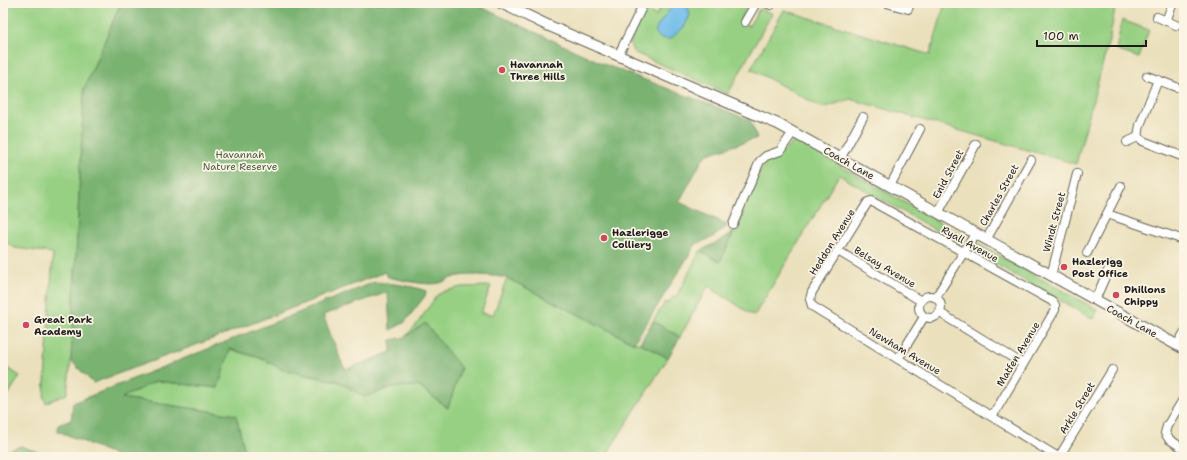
<svg xmlns="http://www.w3.org/2000/svg" width="1187" height="460" font-family="'Shantell Sans',sans-serif">
<rect width="100%" height="100%" fill="#fcf5e5"/>
<filter id="ink" filterUnits="userSpaceOnUse"><feTurbulence type="fractalNoise" baseFrequency=".025" numOctaves="2"/><feDisplacementMap in="SourceGraphic" scale="8" xChannelSelector="R" yChannelSelector="G"/><feConvolveMatrix kernelMatrix="1 2 1 2 8 2 1 2 1" color-interpolation-filters="sRGB"/></filter>
<filter id="wash" filterUnits="userSpaceOnUse"><feTurbulence type="fractalNoise" baseFrequency=".012" numOctaves="4" result="noise"/><feDisplacementMap in="SourceGraphic" scale="16" xChannelSelector="R" yChannelSelector="G"/><feGaussianBlur stdDeviation="0.9" result="paint"/><feColorMatrix in="noise" values="0 0 0 0 0 0 0 0 0 0 0 0 0 0 0 0 0 1.4 0 .05"/><feComposite in="paint" operator="in"/></filter>
<g filter="url(#wash)">
<rect width="100%" height="100%" fill="#eae0bc"/>
<g fill="#97d083" stroke="#5a7650">
<path d="M 3,3 L 121,3 L 84,89 L 71,361 L 67,394 L 46,403 L 44,398 L 53,253 L 15,248 L 3,240 Z"/>
<path d="M 663,3 L 749,3 L 740,20 L 749,26 L 759,9 L 772,13 L 728,94 L 633,52 L 630,43 L 637,26 L 647,10 L 656,16 Z"/>
<path d="M 945,3 L 1116,3 L 1110,36 L 1076,164 L 850,99 L 823,108 L 751,69 L 784,10 L 930,55 Z"/>
<path d="M 1122,20 L 1149,30 L 1139,58 L 1116,50 Z"/>
<path d="M 795,140 L 963,236 L 964,241 L 960,244 L 839,175 L 754,316 L 708,286 L 680,337 L 653,321 L 665,302 L 668,303 L 674,296 L 676,297 L 700,251 L 720,262 L 765,161 C 777,153 785,152 795,140 Z"/>
<path d="M 977,244 L 1098,310 L 1093,319 L 974,252 L 973,246 Z"/>
<path d="M 507,278 L 634,343 L 640,343 L 668,358 L 605,457 L 246,457 L 236,415 L 121,398 L 156,381 L 218,388 L 229,349 L 263,359 L 283,370 L 340,382 L 364,397 L 393,387 L 418,386 L 448,408 L 405,337 L 417,324 L 437,295 L 445,291 L 461,287 L 491,286 L 481,313 L 493,315 Z"/>
<path d="M 3,365 L 20,376 L 3,403 Z"/>
</g>
<g fill="#79b271" stroke="#4a6746">
<path d="M 121,3 L 472,3 L 606,65 L 750,120 L 757,138 L 708,154 L 704,157 L 679,202 L 726,224 L 726,227 L 713,237 L 696,244 L 634,343 L 507,278 C 493,275 464,273 451,278 C 447,279 444,282 440,283 C 426,286 401,280 388,277 L 385,272 L 212,339 L 93,383 L 71,361 L 84,89 Z"/>
<path d="M 735,230 L 720,262 L 700,251 L 727,237 Z"/>
<path d="M 375,282 C 393,284 410,285 426,291 L 425,296 L 404,323 L 390,330 L 388,292 L 323,315 L 343,366 L 347,369 L 391,352 L 391,340 L 405,337 L 425,323 L 461,368 L 448,408 L 418,386 L 393,387 L 364,397 L 340,382 L 283,370 L 263,359 L 230,349 L 218,388 L 156,381 L 122,398 L 236,415 L 246,457 L 120,457 L 58,431 L 58,425 L 71,420 L 73,403 Z"/>
<path d="M 653,321 L 680,337 L 668,358 L 640,343 Z"/>
<path d="M 21,446 L 51,457 L 3,457 L 3,452 Z"/>
</g>
<path fill="#71bdeb" stroke="#466c84" d="M 677,3 L 683,3 L 689,10 L 690,15 L 684,27 L 670,39 L 660,38 L 655,31 L 657,27 L 672,6 Z"/>
</g>
<g filter="url(#ink)">
<g fill="none" stroke-linecap="round" stroke-linejoin="round">
<defs>
<g id="minor">
<path d="M 766,3 L 771,5"/>
<path d="M 887,3 L 908,9 L 910,3"/>
<path d="M 1157,17 L 1176,25"/>
<path d="M 1166,21 L 1173,3"/>
<path d="M 745,22 L 756,3"/>
<path d="M 618,56 L 644,3"/>
<path d="M 1147,76 L 1176,87"/>
<path d="M 1158,80 L 1140,125 L 1138,137 L 1143,141 L 1184,157"/>
<path d="M 1127,142 L 1138,137"/>
<path d="M 840,159 L 863,117"/>
<path d="M 890,186 L 920,129"/>
<path d="M 871,201 L 1052,301 L 1055,305 L 1055,310 L 995,412 L 989,415 L 812,306 L 810,299 L 812,292 L 868,202 Z"/>
<path d="M 938,213 L 976,144"/>
<path d="M 1107,214 L 1184,240"/>
<path d="M 733,224 L 760,161 L 766,156 L 780,151 L 793,132"/>
<path d="M 986,240 L 1031,160"/>
<path d="M 838,251 L 921,301"/>
<path d="M 1087,253 L 1121,186"/>
<path d="M 1051,276 L 1077,174"/>
<circle cx="930" cy="307" r="11"/>
<path d="M 936,297 L 975,234"/>
<path d="M 1095,300 L 1110,266"/>
<path d="M 940,313 L 1023,364"/>
<path d="M 1177,345 L 1184,333"/>
<path d="M 898,359 L 924,317"/>
<path d="M 1184,398 L 1167,426 L 1165,433 L 1169,439 L 1184,449"/>
<path d="M 989,415 L 1058,457"/>
<path d="M 1059,457 L 1112,370"/>
</g>
<path id="tertiary" d="M 501,3 L 547,25 L 778,124 L 1184,349"/>
</defs>
<use href="#minor" stroke="#646154" stroke-width="10"/>
<use href="#tertiary" stroke="#646154" stroke-width="12"/>
<use href="#minor" stroke="#fff" stroke-width="8"/>
<use href="#tertiary" stroke="#fff" stroke-width="10"/>
</g>
</g>
<g fill="#d1495b" stroke="#fcf5e5" stroke-width="1.5">
<circle cx="502" cy="70" r="4"/>
<circle cx="604" cy="238" r="4"/>
<circle cx="1064" cy="267" r="4"/>
<circle cx="1116" cy="295" r="4"/>
<circle cx="26" cy="325" r="4"/>
</g>
<g text-anchor="middle" dominant-baseline="central" stroke-width="3.5" stroke-linejoin="round" paint-order="stroke">
<g font-size="10" font-weight="bold" fill="#1c1c1c" stroke="#fcf5e5" text-anchor="start">
<text x="510" y="64">Havannah<tspan x="510" dy="12">Three Hills</tspan></text>
<text x="612" y="232">Hazlerigge<tspan x="612" dy="12">Colliery</tspan></text>
<text x="1072" y="261">Hazlerigg<tspan x="1072" dy="12">Post Office</tspan></text>
<text x="1124" y="289">Dhillons<tspan x="1124" dy="12">Chippy</tspan></text>
<text x="34" y="319">Great Park<tspan x="34" dy="12">Academy</tspan></text>
</g>
<g font-size="10" fill="#475b40" stroke="#fcf5e5">
<text x="240" y="154">Havannah<tspan x="240" dy="12">Nature Reserve</tspan></text>
</g>
<g font-size="10" fill="#1c1c1c" stroke="#fcf5e5">
<text transform="translate(849 163) rotate(29)">Coach Lane</text>
<text transform="translate(948 174) rotate(-62)">Enid Street</text>
<text transform="translate(999 195) rotate(-61)">Charles Street</text>
<text transform="translate(1054 222) rotate(-75)">Windt Street</text>
<text transform="translate(832 242) rotate(-58)">Heddon Avenue</text>
<text transform="translate(970 244) rotate(29)">Ryall Avenue</text>
<text transform="translate(885 267) rotate(31)">Belsay Avenue</text>
<text transform="translate(1132 321) rotate(29)">Coach Lane</text>
<text transform="translate(905 351) rotate(31)">Newham Avenue</text>
<text transform="translate(1018 354) rotate(-59)">Matfen Avenue</text>
<text transform="translate(1077 408) rotate(-59)">Arkle Street</text>
</g>
</g>
<rect width="1187" height="460" fill="none" stroke="#fcf5e5" stroke-width="16"/>
<path d="M1037 40v6h109v-6" fill="none" stroke="#1c1c1c" stroke-width="2"/>
<text x="1043" y="40" font-size="12" fill="#1c1c1c" stroke="#fcf5e5" stroke-width="3" paint-order="stroke">100 m</text>
</svg>
